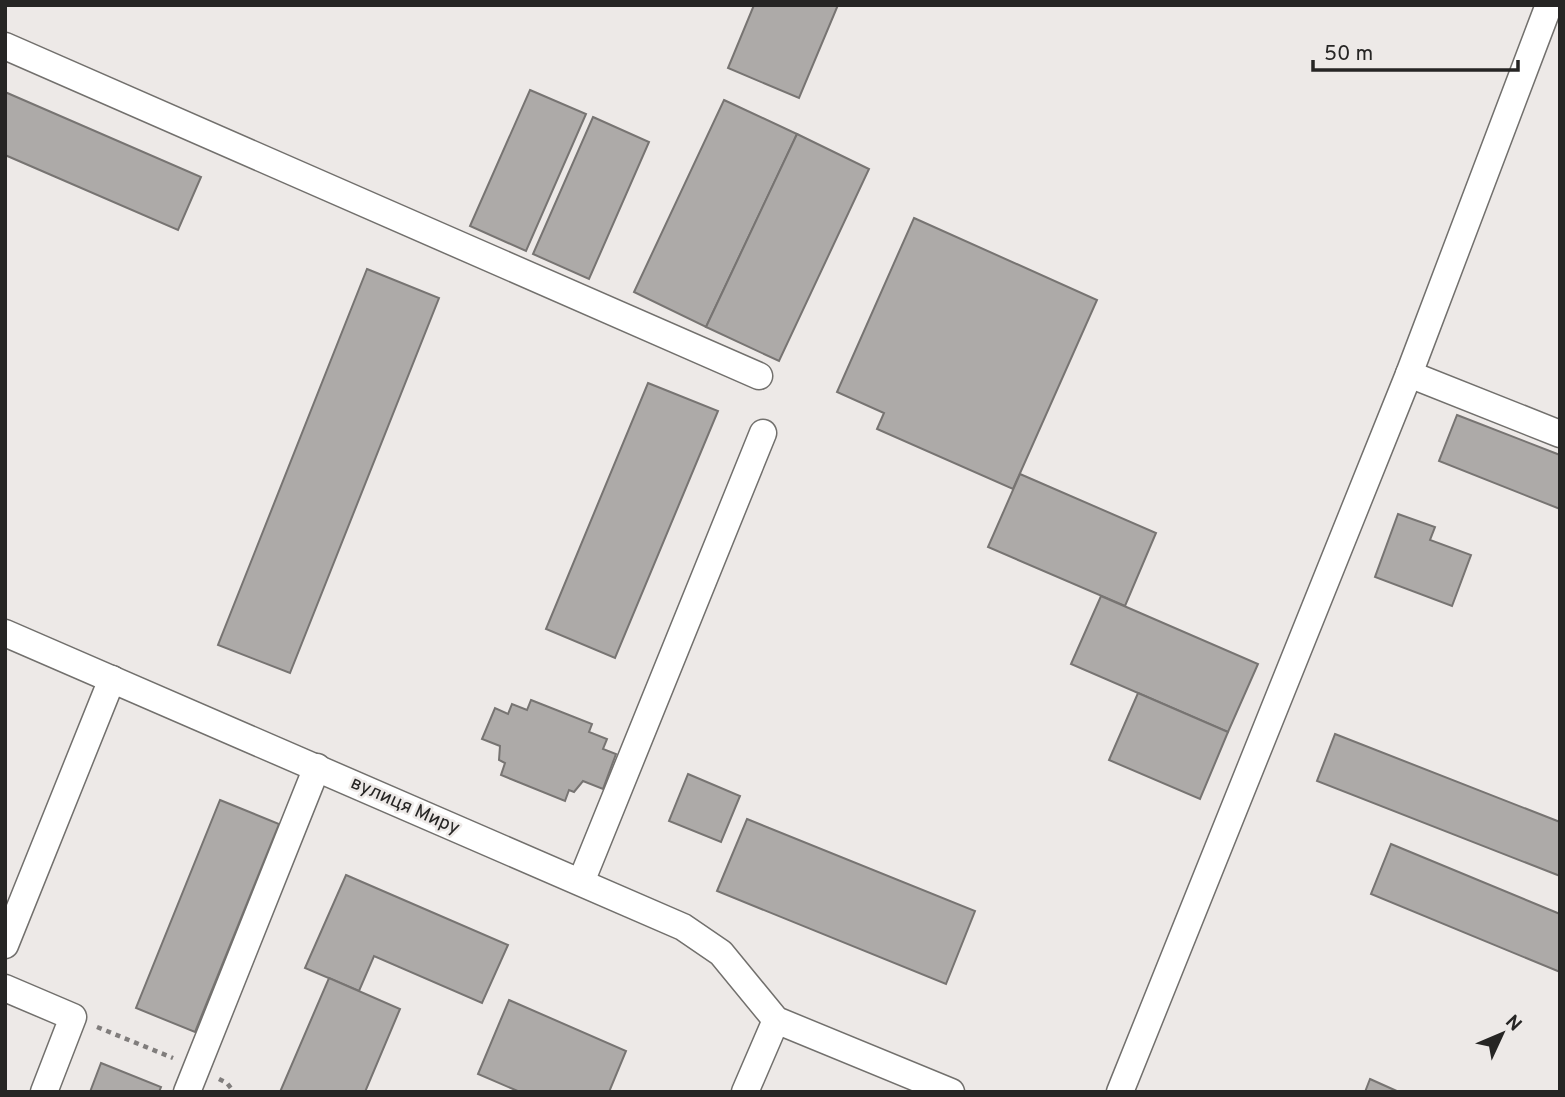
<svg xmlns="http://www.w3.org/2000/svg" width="1565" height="1097" font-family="Overpass,sans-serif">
<rect width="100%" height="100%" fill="#ede9e7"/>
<g fill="#adaaa8" stroke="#777472" stroke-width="2">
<path d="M 754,5 L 838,5 L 799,98 L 728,68 Z"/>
<path d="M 530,90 L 586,114 L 526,251 L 470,226 Z"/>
<path d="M 5,92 L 201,177 L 178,230 L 5,155 Z"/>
<path d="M 724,100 L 797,134 L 706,327 L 634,292 Z"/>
<path d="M 593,117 L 649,142 L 589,279 L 533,254 Z"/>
<path d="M 797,134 L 869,169 L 779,361 L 706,327 Z"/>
<path d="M 914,218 L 1097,300 L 1013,489 L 877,429 L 884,413 L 837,392 Z"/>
<path d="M 367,269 L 439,298 L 290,673 L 218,645 Z"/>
<path d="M 648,383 L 718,411 L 615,658 L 546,629 Z"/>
<path d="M 1457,415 L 1560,455 L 1560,509 L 1439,461 Z"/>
<path d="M 1020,474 L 1156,533 L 1125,606 L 988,547 Z"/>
<path d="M 1398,514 L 1435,527 L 1430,540 L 1471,555 L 1452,606 L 1375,577 Z"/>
<path d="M 1101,596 L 1258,664 L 1228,732 L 1071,664 Z"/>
<path d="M 1138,693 L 1228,732 L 1200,799 L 1109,760 Z"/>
<path d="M 531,700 L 592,724 L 589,732 L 607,739 L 603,749 L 616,754 L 603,789 L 583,781 L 574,792 L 569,790 L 565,801 L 501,775 L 505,763 L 499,760 L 500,746 L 482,739 L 495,708 L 508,714 L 512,704 L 527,710 Z"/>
<path d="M 1335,734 L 1560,822 L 1560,876 L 1317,781 Z"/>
<path d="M 688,774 L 740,796 L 721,842 L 669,821 Z"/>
<path d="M 220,800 L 279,824 L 195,1032 L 136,1008 Z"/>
<path d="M 747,819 L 975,911 L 946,984 L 717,891 Z"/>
<path d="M 1391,844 L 1560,914 L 1560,972 L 1371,894 Z"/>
<path d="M 346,875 L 508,945 L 482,1003 L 374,956 L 359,991 L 305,968 Z"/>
<path d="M 329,978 L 400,1009 L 365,1092 L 280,1092 Z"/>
<path d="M 509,1000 L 626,1051 L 609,1092 L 520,1092 L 478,1074 Z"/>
<path d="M 101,1063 L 161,1087 L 159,1092 L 90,1092 Z"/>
<path d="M 1370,1079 L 1399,1092 L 1365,1092 Z"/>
</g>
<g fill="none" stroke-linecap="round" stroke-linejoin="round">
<defs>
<g id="minor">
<path d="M 5,46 L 759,376"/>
<path d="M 1409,374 L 1560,434"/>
<path d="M 5,633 L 683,927 L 721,953 L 776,1020 L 951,1092"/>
<path d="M 581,882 L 763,433"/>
<path d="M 5,945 L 112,679"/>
<path d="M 5,988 L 73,1017 L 44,1092"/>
<path d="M 187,1092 L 317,767"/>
<path d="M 745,1092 L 776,1020"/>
<path d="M 1120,1092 L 1409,374 L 1547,10"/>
</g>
</defs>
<use href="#minor" stroke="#72706d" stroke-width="29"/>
<g stroke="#807d7c" stroke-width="4.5" stroke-dasharray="5 5" stroke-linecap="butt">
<path d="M 97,1027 L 173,1058"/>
<path d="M 219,1079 L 227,1083 L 234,1092"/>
</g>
<use href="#minor" stroke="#fff" stroke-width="26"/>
</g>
<g text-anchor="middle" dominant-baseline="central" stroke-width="5" stroke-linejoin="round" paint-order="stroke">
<g font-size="19" fill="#262524" stroke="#ede9e7">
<text transform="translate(405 806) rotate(24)">вулиця Миру</text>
</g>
</g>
<rect width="1565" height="1097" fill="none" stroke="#262524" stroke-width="14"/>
<g transform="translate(1502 1034) rotate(46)" stroke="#ede9e7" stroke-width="5" paint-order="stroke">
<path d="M0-5L12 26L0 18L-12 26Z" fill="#262524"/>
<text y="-10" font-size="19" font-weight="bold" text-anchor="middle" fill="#262524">N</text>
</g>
<path d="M1313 60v10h205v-10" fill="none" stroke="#262524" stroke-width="3.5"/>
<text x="1324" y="60" font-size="21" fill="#262524" stroke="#ede9e7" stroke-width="5" paint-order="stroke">50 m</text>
</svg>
